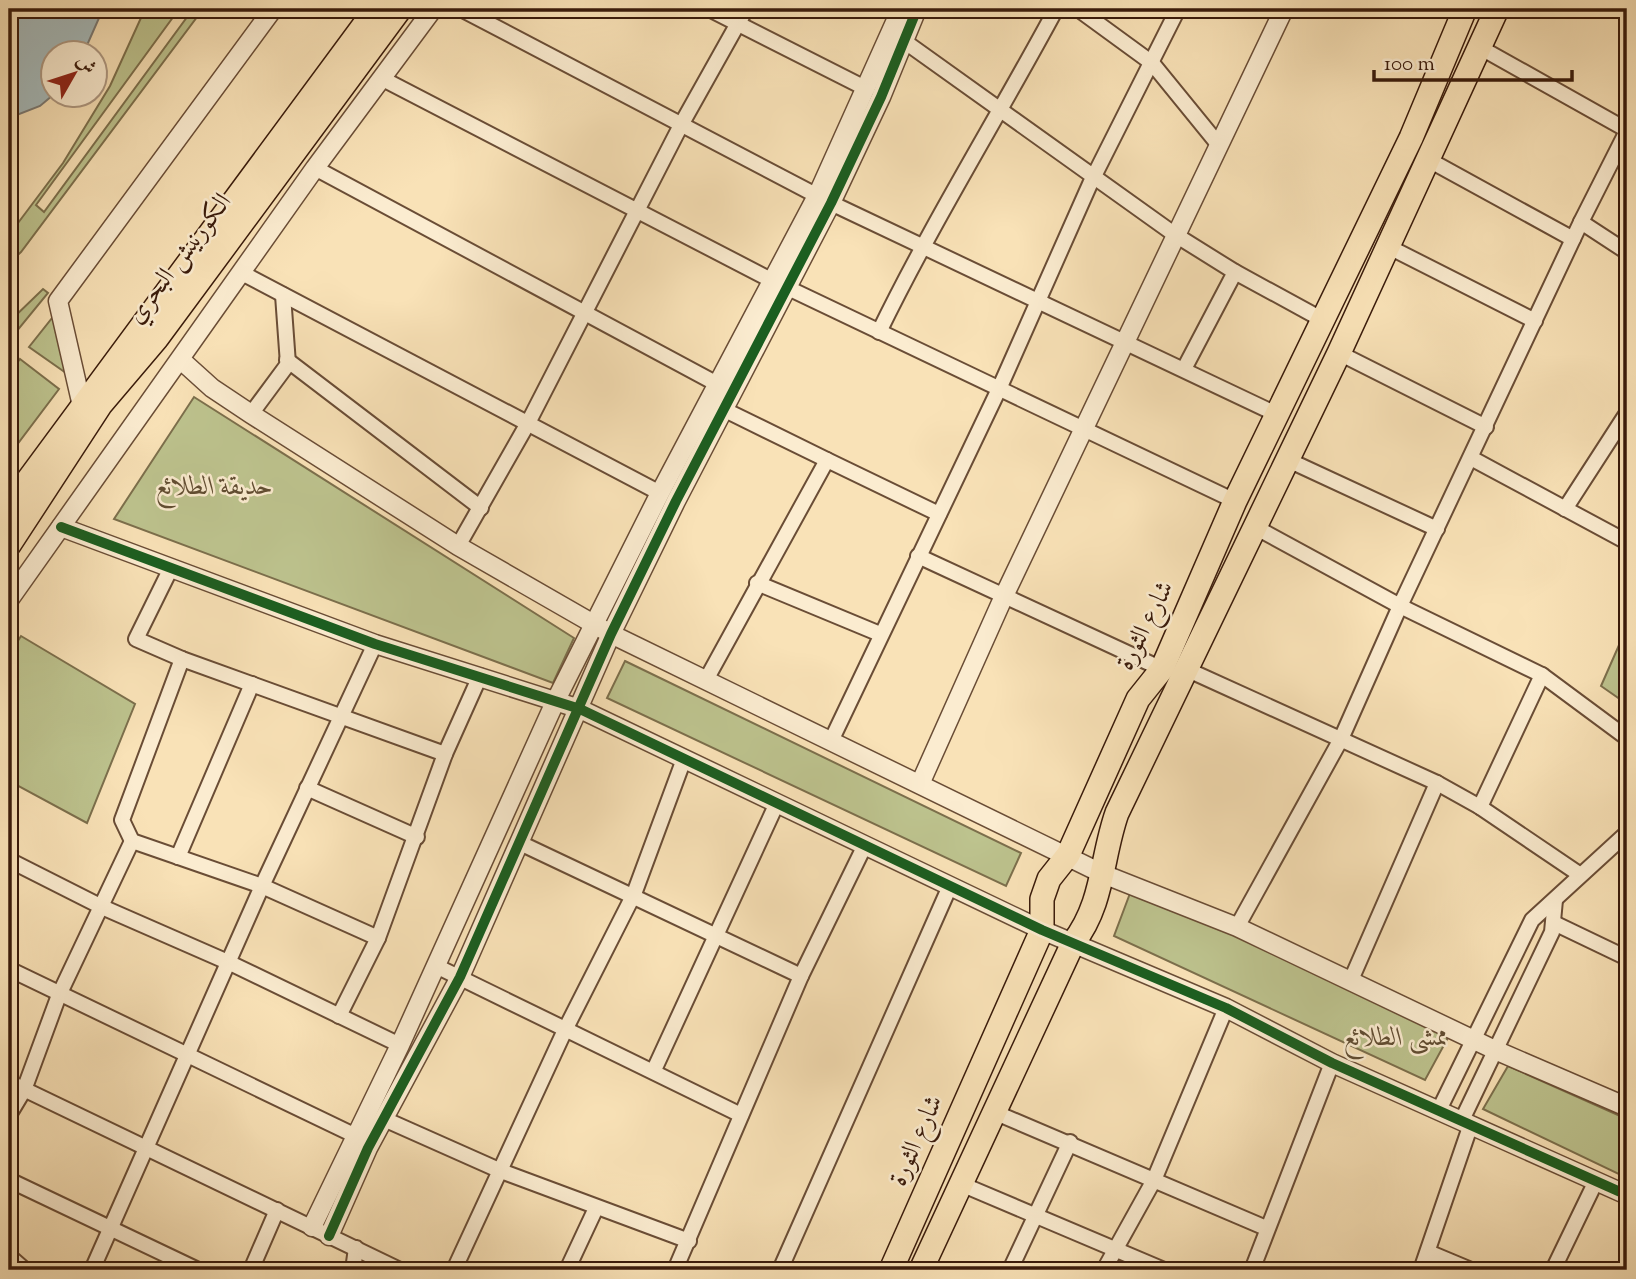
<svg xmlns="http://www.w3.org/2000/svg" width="1636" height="1279" font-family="'Sorts Mill Goudy',Amiri,serif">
<rect width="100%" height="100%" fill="#f9e2b7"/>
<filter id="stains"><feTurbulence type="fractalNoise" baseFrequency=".00286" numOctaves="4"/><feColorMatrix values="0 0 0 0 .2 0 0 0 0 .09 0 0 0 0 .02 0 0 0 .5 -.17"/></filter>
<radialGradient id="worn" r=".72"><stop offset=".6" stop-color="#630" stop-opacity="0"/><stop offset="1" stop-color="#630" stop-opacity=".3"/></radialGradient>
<g fill="#bdc38e" stroke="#7c6f4c" stroke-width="2">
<path d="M 145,9 L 179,9 L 36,205 L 44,212 L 193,9 L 203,9 L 21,252 L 9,263 L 9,235 L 63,163 L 110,86 Z"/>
<path d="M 43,289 L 48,293 L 12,337 L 9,335 L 9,322 Z"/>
<path d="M 60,308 L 76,380 L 29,347 Z"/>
<path d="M 20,359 L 59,389 L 10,454 L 9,374 Z"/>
<path d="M 194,397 L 574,638 L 553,683 L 114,519 Z"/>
<path d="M 1627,627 L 1627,704 L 1601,686 Z"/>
<path d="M 21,636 L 135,704 L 87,823 L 9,781 L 9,655 Z"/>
<path d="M 625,661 L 1021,853 L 1006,886 L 607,698 Z"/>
<path d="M 1132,888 L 1450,1034 L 1425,1080 L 1114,936 Z"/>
<path d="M 1508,1066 L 1627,1119 L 1627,1178 L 1483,1109 Z"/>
</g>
<path fill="#a5babb" stroke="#7a7a75" stroke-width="2" d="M 9,9 L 103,9 L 84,52 L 52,52 L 53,95 L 40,106 L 9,118 Z"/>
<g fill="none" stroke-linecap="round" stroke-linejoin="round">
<defs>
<g id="minor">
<path d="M 461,9 L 831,203 L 1276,414"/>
<path d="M 709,9 L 867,89"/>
<path d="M 1078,9 L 1152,63 L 1218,144"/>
<path d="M 904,41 L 1174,234 L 1235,272 L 1323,320"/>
<path d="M 1481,48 L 1627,130"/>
<path d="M 381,78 L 773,281"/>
<path d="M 1429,160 L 1573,239"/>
<path d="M 315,168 L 719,385"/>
<path d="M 1581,222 L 1627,252"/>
<path d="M 1389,247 L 1535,321"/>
<path d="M 242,273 L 660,493"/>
<path d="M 788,288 L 1235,501"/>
<path d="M 879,332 C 933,221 998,117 1056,9"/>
<path d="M 1339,353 L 1486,427"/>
<path d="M 287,360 L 481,508"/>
<path d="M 1184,369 L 1235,272"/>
<path d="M 725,410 L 827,460"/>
<path d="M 251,414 L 288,364 L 283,295"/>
<path d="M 1471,458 L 1627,542"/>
<path d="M 1286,459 L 1437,529"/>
<path d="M 1565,509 L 1627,413"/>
<path d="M 1255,527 L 1400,606 L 1542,675 L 1627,738"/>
<path d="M 458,546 L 528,423 L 681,125 L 746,9"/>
<path d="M 918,556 L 1162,669"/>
<path d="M 171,568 L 136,639 L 182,659 L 445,754"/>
<path d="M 757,583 L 880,634"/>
<path d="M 182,659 L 122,820 L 132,841 L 262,886 L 378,938"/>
<path d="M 1186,669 L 1437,783 L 1480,807 L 1579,874"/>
<path d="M 706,680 L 827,460 L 939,514"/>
<path d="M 831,741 L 999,389 L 1090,184 L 1178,9"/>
<path d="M 307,788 L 417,837"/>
<path d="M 1480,807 L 1542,675"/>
<path d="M 520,843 L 801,976"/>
<path d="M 178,857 L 252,684"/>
<path d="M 9,860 L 102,907 L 230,963 L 400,1045"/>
<path d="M 1554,923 L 1627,958"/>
<path d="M 1237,927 L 1341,739 L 1400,606 L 1581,222 L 1627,131"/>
<path d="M 436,966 L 741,1115"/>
<path d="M 9,969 L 356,1136"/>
<path d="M 1351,980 L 1437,783"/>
<path d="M 339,1016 L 378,938 L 445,754 L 480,676"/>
<path d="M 654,1070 L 777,803"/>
<path d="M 9,1082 L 400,1270"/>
<path d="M 1439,1110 L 1532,920 L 1627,833"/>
<path d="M 994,1112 L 1266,1228"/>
<path d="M 9,1115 L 24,1090 L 59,995 L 132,841"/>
<path d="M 384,1119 L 501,1171 L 689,1241"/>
<path d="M 1462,1120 L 1552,932 L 1555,900"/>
<path d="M 9,1180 L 198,1270"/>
<path d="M 961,1184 L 1164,1270"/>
<path d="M 1428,1252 L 1471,1270"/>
<path d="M 9,1256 L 25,1270"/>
<path d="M 92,1270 L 262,886 L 375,644"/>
<path d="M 251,1270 L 277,1210"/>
<path d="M 353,1270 L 356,1248"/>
<path d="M 454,1270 L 565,1030 L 634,894 L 684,759"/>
<path d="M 567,1270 L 596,1208"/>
<path d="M 675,1270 L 801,976 L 865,845"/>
<path d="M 780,1270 L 950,886"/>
<path d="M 1010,1270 L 1070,1142"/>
<path d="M 1104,1270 L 1154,1180 L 1226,1008"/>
<path d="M 1252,1270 L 1332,1063"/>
<path d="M 1421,1270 L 1471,1124"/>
<path d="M 1553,1270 L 1596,1181"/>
</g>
<g id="tertiary">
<path d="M 181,360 L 212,388 L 251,414 L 458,546 L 611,634 L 1103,874 L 1237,927 L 1495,1050 L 1627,1107"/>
<path d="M 82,406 L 58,301 L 273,9"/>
<path d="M 61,527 L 375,644 L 580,709 L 1042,930 L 1226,1008 L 1332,1063 L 1627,1195"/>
<path d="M 9,600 L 315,168 L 433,9"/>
<path d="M 920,784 L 1004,596 L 1284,9"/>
<path d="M 312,1227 L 400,1045 L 556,700 L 660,493 L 817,196 L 901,9"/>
<path d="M 329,1236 L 368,1148 L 460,977 L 611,634 L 676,501 L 831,203 L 881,97 L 917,9"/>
</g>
<g id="primary">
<path d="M 9,506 L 376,9"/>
<path d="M 9,545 L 101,404 L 157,338 L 400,9"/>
<path d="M 891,1270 L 1042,930 L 1042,899 L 1049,879 L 1068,855 L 1138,699 L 1162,669 L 1235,501 L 1411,138 L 1465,9"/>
<path d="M 921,1270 L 1073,943 C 1104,903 1101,858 1117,813 L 1339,353 L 1497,9"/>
</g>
</defs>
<use href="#minor" stroke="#6a4d36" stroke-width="18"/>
<use href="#tertiary" stroke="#6a4d36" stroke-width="21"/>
<use href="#primary" stroke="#3a1b0b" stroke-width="26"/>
<use href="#minor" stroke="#fbecd0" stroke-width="14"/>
<use href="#tertiary" stroke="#fbecd0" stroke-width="18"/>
<use href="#primary" stroke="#f9e2b7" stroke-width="23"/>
<defs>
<g id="cycleway">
<path d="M 61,527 L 375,644 L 580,709 L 1042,930 L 1226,1008 L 1332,1063 L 1627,1195"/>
<path d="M 329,1236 L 368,1148 L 460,977 L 611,634 L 676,501 L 831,203 L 881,97 L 917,9"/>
</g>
</defs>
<use href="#cycleway" stroke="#fbecd0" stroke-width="15"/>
<use href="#cycleway" stroke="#1b5e20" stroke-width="10"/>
</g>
<g text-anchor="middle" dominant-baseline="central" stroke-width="5" stroke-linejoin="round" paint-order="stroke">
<g font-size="26" fill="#3a1b0b" stroke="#fbecd0">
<text transform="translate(180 259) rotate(-53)">الكورنيش البحري</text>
<text transform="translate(1146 626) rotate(-63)">شارع الثورة</text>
<text transform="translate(917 1141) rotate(-66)">شارع الثورة</text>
</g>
<g font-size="26" font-style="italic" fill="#614d32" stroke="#fbecd0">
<text x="214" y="487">حديقة الطلائع</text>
<text x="1396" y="1038">ممشى الطلائع</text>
</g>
</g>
<rect width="1636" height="1279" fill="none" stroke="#f9e2b7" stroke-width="35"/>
<rect x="10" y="10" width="1615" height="1258" fill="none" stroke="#3a1b0b" stroke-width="3.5"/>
<rect x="18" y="18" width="1601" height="1244" fill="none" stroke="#3a1b0b" stroke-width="2"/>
<g transform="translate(74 74) rotate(51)"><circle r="33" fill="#fbecd0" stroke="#ae9881" stroke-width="2"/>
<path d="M0-5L12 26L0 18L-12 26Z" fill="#8f2418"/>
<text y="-10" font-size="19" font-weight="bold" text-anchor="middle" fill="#3a1b0b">ش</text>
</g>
<path d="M1374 70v10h198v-10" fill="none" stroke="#3a1b0b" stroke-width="3.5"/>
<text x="1384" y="70" font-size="21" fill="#3a1b0b" stroke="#fbecd0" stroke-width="5" paint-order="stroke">100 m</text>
<rect width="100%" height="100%" filter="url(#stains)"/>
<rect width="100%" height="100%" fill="url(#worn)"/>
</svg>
